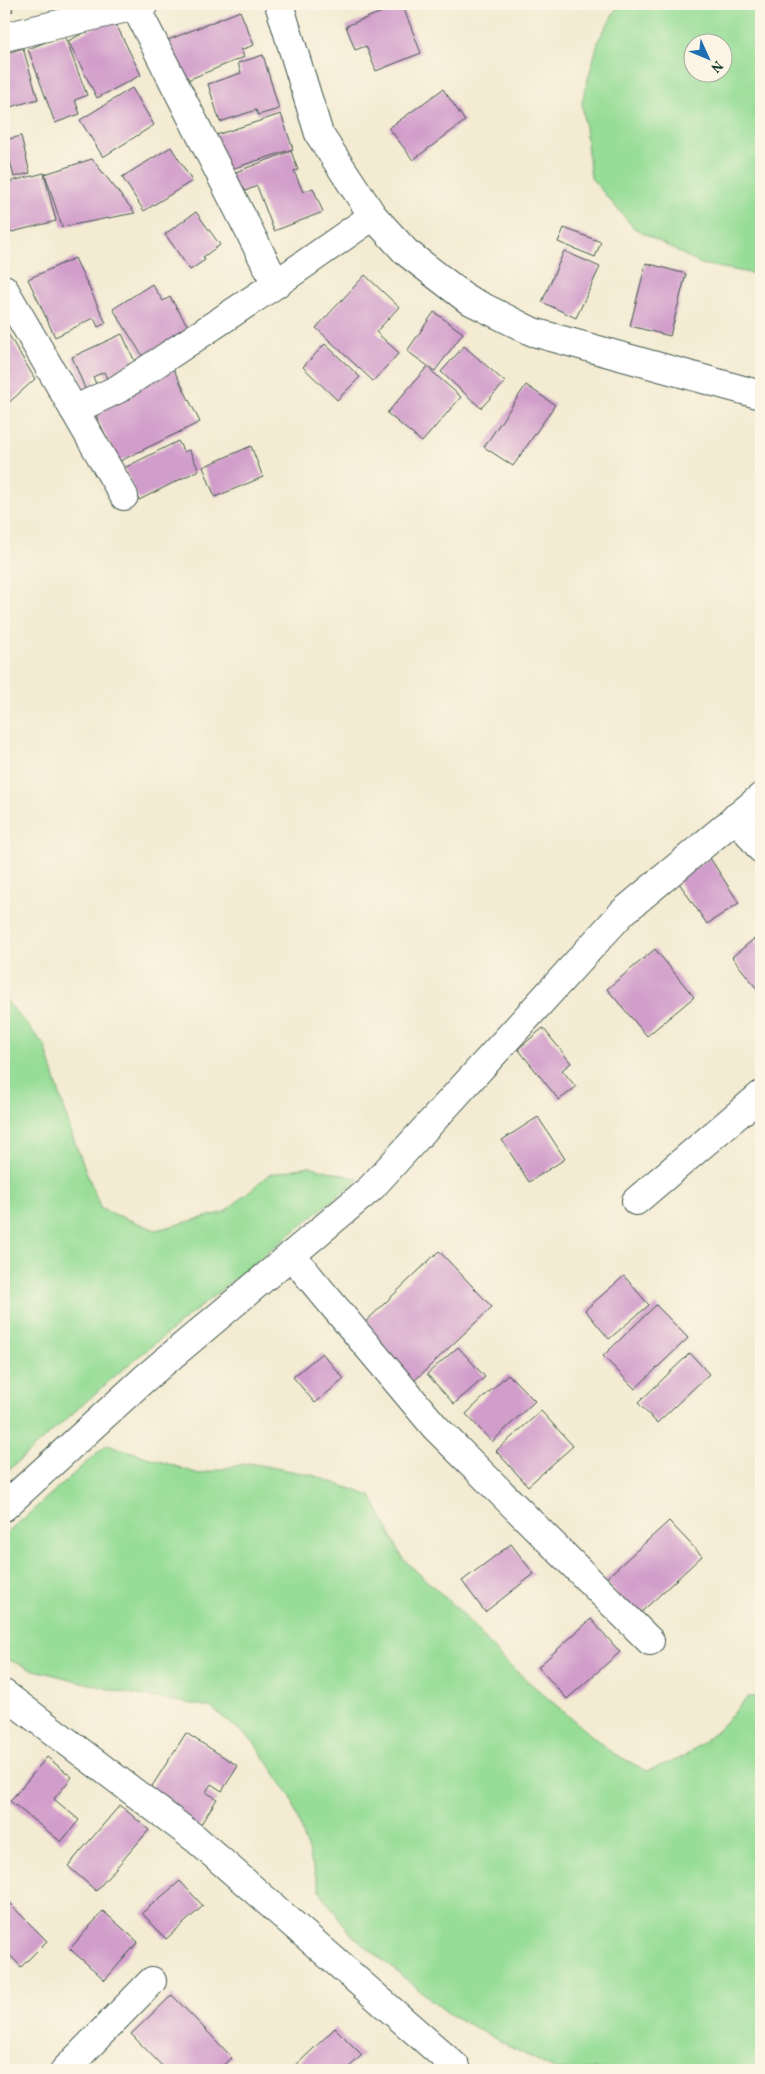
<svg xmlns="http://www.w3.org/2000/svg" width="765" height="2074" font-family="Vollkorn,serif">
<rect width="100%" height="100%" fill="#fcf5e5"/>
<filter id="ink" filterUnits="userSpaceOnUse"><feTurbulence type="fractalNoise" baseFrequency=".02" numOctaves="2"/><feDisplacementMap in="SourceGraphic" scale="10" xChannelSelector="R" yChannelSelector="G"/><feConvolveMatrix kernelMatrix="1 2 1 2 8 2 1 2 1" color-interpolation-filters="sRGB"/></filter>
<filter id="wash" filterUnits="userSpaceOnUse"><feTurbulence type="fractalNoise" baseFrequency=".0096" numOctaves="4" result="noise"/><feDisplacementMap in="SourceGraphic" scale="20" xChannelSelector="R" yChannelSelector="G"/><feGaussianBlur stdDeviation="1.12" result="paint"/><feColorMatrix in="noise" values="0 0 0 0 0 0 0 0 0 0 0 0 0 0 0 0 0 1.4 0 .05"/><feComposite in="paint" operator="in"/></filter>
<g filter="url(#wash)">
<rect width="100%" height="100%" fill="#f3ebd2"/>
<g fill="#97dd97" stroke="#5b8d66" fill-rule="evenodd">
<path d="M 619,4 L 761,4 L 761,275 L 701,264 L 634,228 L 591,178 L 582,102 L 599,39 ZM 692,42 L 722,42 L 722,72 L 692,72 Z"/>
<path d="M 4,998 L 45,1046 L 73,1138 L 101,1209 L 156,1230 L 225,1212 L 268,1175 L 309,1166 L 359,1179 L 123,1369 L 4,1474 Z"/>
<path d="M 107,1444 L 199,1474 L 249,1463 L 312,1475 L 371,1496 L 403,1559 L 460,1611 L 503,1660 L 611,1752 L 647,1771 L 685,1756 L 715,1733 L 748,1697 L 761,1697 L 761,2070 L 556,2070 L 507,2045 L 449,2014 L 352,1935 L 322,1895 L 291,1797 L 254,1742 L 210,1707 L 121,1692 L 31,1669 L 4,1658 L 4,1536 Z"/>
</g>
<g id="blocks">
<g fill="#d19dcb">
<path d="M 4,4 L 11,4 L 13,11 L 4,14 Z"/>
<path d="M 402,4 L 421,53 L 376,71 L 366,46 L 355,50 L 346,26 Z"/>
<path d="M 240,11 L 254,45 L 241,50 L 244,57 L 185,81 L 168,40 Z"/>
<path d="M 113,18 L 141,75 L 97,98 L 68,41 Z"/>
<path d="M 64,35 L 87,95 L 75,100 L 80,114 L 55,123 L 28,49 Z"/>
<path d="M 23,48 L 38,99 L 4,109 L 4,54 Z"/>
<path d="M 263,55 L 279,109 L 258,115 L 256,110 L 220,122 L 208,84 L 241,73 L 238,63 Z"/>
<path d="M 132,88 L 154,125 L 103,157 L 80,120 Z"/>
<path d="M 443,89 L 465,121 L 413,160 L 389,128 Z"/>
<path d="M 281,114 L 293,149 L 225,171 L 213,136 Z"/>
<path d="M 21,136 L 30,173 L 14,177 L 5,140 Z"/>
<path d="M 171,147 L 192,181 L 144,211 L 122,177 Z"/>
<path d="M 291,151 L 298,170 L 294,171 L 303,192 L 313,188 L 323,212 L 274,231 L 257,186 L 236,195 L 228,175 Z"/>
<path d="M 92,159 L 135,213 L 62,227 L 45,174 Z"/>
<path d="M 44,173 L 56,221 L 4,234 L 4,183 Z"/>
<path d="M 196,212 L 220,245 L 203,257 L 205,260 L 190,270 L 165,234 Z"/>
<path d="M 564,228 L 601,242 L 595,257 L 558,242 Z"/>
<path d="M 564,251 L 600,267 L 576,318 L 542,302 Z"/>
<path d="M 75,258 L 106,323 L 98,327 L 94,318 L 55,337 L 28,279 Z"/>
<path d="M 646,263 L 686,274 L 670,336 L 630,326 Z"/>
<path d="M 365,275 L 399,307 L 376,332 L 399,353 L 373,381 L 316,328 Z"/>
<path d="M 152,284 L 163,301 L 170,297 L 191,331 L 145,360 L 113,309 Z"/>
<path d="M 434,312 L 463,333 L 435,371 L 407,351 Z"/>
<path d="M 4,327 L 35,379 L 4,407 Z"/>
<path d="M 122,334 L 138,368 L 108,381 L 104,372 L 93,377 L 97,386 L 86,391 L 72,357 Z"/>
<path d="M 325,344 L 360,377 L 337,400 L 303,367 Z"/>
<path d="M 464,346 L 505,382 L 481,408 L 441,372 Z"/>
<path d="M 427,367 L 461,397 L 422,442 L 387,413 Z"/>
<path d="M 173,368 L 200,422 L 118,462 L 92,407 Z"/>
<path d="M 526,385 L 555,405 L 513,466 L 484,447 Z"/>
<path d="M 178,441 L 184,452 L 189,450 L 199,470 L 139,500 L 124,468 Z"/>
<path d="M 251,446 L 263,477 L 215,497 L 203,467 Z"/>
<path d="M 710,858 L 739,903 L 707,924 L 677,880 Z"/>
<path d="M 754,939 L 761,948 L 761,994 L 732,957 Z"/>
<path d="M 655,949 L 694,997 L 647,1036 L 607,989 Z"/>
<path d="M 543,1028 L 571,1063 L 562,1070 L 576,1087 L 559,1100 L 518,1049 Z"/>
<path d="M 538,1117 L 565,1159 L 529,1182 L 502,1140 Z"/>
<path d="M 439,1251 L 492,1307 L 413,1382 L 361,1326 Z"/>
<path d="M 624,1276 L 649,1305 L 609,1339 L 585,1310 Z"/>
<path d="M 656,1305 L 688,1338 L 635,1389 L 603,1356 Z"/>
<path d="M 458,1347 L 485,1377 L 454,1404 L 427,1374 Z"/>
<path d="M 322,1353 L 344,1379 L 315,1403 L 293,1377 Z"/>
<path d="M 690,1353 L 709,1374 L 657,1423 L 638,1403 Z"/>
<path d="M 508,1374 L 535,1401 L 492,1442 L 466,1414 Z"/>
<path d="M 541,1411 L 573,1446 L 528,1486 L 496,1451 Z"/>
<path d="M 669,1521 L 702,1556 L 637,1616 L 604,1580 Z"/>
<path d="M 511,1544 L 534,1574 L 485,1612 L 462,1581 Z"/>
<path d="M 591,1619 L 620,1652 L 567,1699 L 538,1667 Z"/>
<path d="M 186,1733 L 238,1766 L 222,1791 L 211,1784 L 206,1792 L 217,1799 L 197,1830 L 145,1797 Z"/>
<path d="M 47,1757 L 72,1777 L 54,1799 L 79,1820 L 61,1842 L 10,1801 Z"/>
<path d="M 120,1805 L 149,1830 L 96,1891 L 68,1866 Z"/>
<path d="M 180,1881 L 203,1906 L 166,1939 L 142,1913 Z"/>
<path d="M 7,1901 L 47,1941 L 21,1967 L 4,1949 L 4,1904 Z"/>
<path d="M 103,1911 L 138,1942 L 105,1980 L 70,1949 Z"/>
<path d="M 172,1995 L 232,2057 L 218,2070 L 166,2070 L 131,2034 Z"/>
<path d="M 335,2028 L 362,2055 L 346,2070 L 291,2070 Z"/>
</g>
</g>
</g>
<g filter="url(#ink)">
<use href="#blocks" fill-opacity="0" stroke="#3f574c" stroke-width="1"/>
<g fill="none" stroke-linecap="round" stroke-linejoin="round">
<defs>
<g id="street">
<path d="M 279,4 L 319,134 L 373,216 L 406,252 L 467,299 L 533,332 L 761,395"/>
<path d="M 135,6 L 276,284"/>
<path d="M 4,37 L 144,4"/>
<path d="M 4,289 L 124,496"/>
<path d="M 74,410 L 118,389 L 276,284 L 373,216"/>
<path d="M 736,817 L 761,849"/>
<path d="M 636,1201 L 761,1095"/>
<path d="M 291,1255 L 435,1427 L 650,1641"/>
<path d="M 4,1507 L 144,1379 L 371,1188 L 623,912 L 761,797"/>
<path d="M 4,1694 L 196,1839 L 456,2067 L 457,2070"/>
<path d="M 65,2070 L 152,1981"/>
</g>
</defs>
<use href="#street" stroke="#3f574c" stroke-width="30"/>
<use href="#street" stroke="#fff" stroke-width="28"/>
</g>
</g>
<rect width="765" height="2074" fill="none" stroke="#fcf5e5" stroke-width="20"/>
<g transform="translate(708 58) rotate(134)"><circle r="24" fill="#fcf5e5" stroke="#a4ab9e"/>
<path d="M0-4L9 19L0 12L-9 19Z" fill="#1f6fb2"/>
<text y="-8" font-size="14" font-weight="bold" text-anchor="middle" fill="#1f3d34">N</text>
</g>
</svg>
